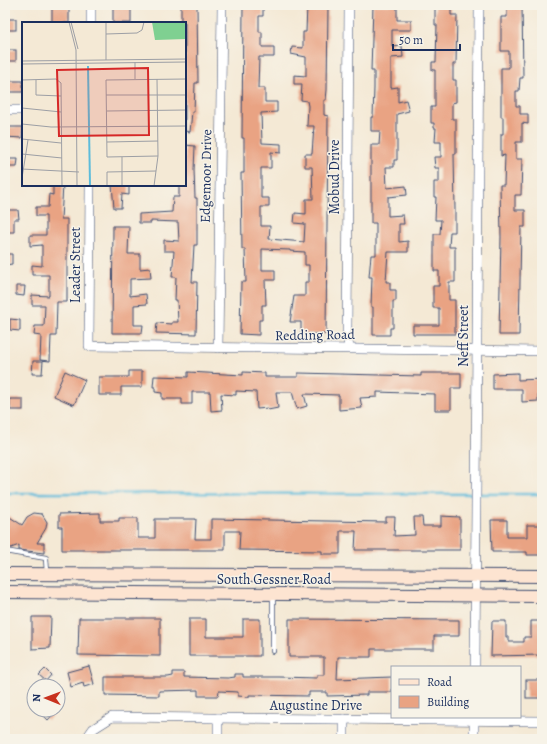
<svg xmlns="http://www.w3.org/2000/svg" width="547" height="744" font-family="Alegreya,serif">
<rect width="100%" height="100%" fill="#f7f3e8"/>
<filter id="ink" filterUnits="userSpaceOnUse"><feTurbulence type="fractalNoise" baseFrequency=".025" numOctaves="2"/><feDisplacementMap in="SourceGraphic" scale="8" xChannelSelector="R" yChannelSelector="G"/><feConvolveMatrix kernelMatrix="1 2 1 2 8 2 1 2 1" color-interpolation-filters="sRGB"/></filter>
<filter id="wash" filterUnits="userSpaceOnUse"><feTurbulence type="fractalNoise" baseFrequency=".012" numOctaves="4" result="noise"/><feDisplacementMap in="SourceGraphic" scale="16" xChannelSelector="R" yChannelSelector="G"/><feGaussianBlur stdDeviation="0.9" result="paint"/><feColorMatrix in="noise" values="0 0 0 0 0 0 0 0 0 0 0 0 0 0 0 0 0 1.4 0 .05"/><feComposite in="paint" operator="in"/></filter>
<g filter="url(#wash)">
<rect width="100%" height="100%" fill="#f4e9d5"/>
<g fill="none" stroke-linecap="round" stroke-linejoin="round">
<path stroke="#5dbcdb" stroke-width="2.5" d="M 5,493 L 542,494"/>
</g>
<g id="blocks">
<g fill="#e9a383">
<rect x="52" y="5" width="17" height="18"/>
<rect x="113" y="5" width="18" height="18"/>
<path d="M 181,5 L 197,5 L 198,83 L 195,83 L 194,112 L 192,112 L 190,132 L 185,131 L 185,23 L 181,23 Z"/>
<path d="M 307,5 L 328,5 L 327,90 L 326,100 L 324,100 L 324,115 L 328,116 L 326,334 L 301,334 L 301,322 L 290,322 L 294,296 L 305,296 L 305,282 L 309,282 L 309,265 L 305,265 L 305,252 L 290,251 L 290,250 L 262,249 L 262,270 L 275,270 L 275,280 L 265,280 L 266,305 L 262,305 L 262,320 L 259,320 L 259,335 L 240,334 L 241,282 L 246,282 L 245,249 L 242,249 L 241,173 L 244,173 L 244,138 L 242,138 L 243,6 L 263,6 L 263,16 L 259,16 L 259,32 L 262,32 L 262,47 L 274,47 L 274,57 L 259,57 L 258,88 L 265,88 L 265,102 L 277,102 L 277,112 L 261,113 L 262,143 L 281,144 L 281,153 L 271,152 L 271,168 L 261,168 L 261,198 L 269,198 L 269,207 L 261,207 L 261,226 L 270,226 L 269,239 L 304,242 L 305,224 L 294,223 L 295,213 L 306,214 L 306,199 L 313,199 L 312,167 L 305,167 L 305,154 L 312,154 L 314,126 L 307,126 L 308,106 L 307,101 L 301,100 L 302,84 L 294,84 L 294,75 L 306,76 L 306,57 L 291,54 L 292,47 L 303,48 L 303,32 L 306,32 Z"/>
<path d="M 373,5 L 397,5 L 397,20 L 411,20 L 411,30 L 392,30 L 392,47 L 402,46 L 403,57 L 391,58 L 391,88 L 398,87 L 398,102 L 406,100 L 409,111 L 397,114 L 397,160 L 394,160 L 394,167 L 386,167 L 387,188 L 406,186 L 407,195 L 388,197 L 388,216 L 403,215 L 404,224 L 399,224 L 399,242 L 408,241 L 408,252 L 388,252 L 386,282 L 390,282 L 390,290 L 396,290 L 396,301 L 393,301 L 393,328 L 390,328 L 390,335 L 373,335 L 373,307 L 371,307 L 372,277 L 369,277 L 371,255 L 376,255 L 376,223 L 371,223 L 371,145 L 379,145 L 380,131 L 371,131 L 371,117 L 373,117 L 374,88 L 374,71 L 371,71 Z"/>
<path d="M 435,5 L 451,5 L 451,15 L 457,15 L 456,64 L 453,64 L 453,80 L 456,80 L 456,102 L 452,103 L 452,119 L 456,119 L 456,154 L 454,154 L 455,210 L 455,232 L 450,232 L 449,247 L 455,247 L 455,282 L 449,282 L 449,300 L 455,300 L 455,334 L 413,334 L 413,325 L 439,325 L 439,308 L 433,308 L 433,286 L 439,286 L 439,271 L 434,271 L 434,234 L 440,234 L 441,220 L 435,220 L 436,197 L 434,197 L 434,182 L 439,182 L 439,168 L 435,168 L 434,157 L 441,157 L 441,142 L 435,142 L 436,128 L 434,128 L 434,123 L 431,123 L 431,107 L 435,107 L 435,70 L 432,70 L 432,62 L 436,62 L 437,25 L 435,25 Z"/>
<path d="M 507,5 L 522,5 L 523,78 L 520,78 L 519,91 L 516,91 L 516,106 L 520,106 L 520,114 L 528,114 L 528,124 L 522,123 L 522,142 L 516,142 L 516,159 L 522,159 L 521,195 L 515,195 L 515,210 L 525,210 L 525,227 L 521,227 L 519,335 L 499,335 L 501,237 L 500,185 L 504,185 L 505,155 L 501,156 L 501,134 L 503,134 L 503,117 L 501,117 L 501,68 L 509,68 L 509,51 L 501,51 L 501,17 L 507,17 Z"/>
<rect x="5" y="19" width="11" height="11"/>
<rect x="7" y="50" width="9" height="11"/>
<rect x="5" y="81" width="18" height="11"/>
<path d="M 9,127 L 23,127 L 22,138 L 5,137 L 5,129 L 9,130 Z"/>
<path d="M 185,145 L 195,146 L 194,170 L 195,198 L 197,198 L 197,245 L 194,245 L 192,282 L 197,282 L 196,334 L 156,333 L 157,323 L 172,324 L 172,322 L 178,322 L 177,300 L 175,300 L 176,277 L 172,277 L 174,251 L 164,251 L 164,240 L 179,241 L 178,222 L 151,221 L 151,223 L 139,223 L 139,214 L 172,212 L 173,197 L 179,197 L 179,185 L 185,185 Z"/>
<path d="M 9,159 L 18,159 L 17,167 L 9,167 Z"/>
<path d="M 53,185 L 63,185 L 61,219 L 67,219 L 67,302 L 57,302 L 56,336 L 51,336 L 50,361 L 40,360 L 41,336 L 34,335 L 35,326 L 44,326 L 45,305 L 32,305 L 32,295 L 49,296 L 49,275 L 32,275 L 32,265 L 42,266 L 42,245 L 30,246 L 30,235 L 46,235 L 46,216 L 36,216 L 36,207 L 48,207 L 49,194 L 53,195 Z"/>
<path d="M 112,185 L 129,185 L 129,195 L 122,194 L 121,208 L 114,208 Z"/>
<path d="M 5,210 L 18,210 L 19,219 L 14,219 L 14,232 L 5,232 Z"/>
<path d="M 113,226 L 129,226 L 128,254 L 140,254 L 140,269 L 150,268 L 151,278 L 130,279 L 130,296 L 146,294 L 147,304 L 134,305 L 134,325 L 143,325 L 142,333 L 112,333 Z"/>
<path d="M 5,254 L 12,254 L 12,264 L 5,265 Z"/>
<path d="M 16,286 L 25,286 L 24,296 L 16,295 Z"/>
<path d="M 10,319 L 20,320 L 20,331 L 10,330 Z"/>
<path d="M 33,361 L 43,361 L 42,374 L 32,374 Z"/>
<path d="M 65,371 L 85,380 L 74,405 L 54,396 Z"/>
<path d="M 129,371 L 142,371 L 142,387 L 121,387 L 121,395 L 99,395 L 99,377 L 129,377 Z"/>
<path d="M 188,372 L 243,375 L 243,372 L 265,373 L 265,377 L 298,377 L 298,373 L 421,376 L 421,373 L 461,373 L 461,388 L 451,388 L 451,410 L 435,410 L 435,394 L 377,392 L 377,397 L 360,398 L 362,408 L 339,410 L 339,395 L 304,394 L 307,406 L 297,409 L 292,392 L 276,392 L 278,408 L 268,410 L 268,408 L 257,409 L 256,392 L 236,391 L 236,395 L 221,394 L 222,410 L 211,411 L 210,392 L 192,392 L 192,404 L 182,404 L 182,399 L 162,399 L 162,393 L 155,392 L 155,387 L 153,387 L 154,376 L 188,377 Z"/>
<path d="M 518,373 L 518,380 L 542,379 L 542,394 L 538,394 L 538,401 L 522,402 L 522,389 L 493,389 L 493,374 Z"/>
<rect x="10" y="399" width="13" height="11"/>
<path d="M 34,513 L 42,514 L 47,522 L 46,528 L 37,543 L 44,543 L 44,553 L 19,550 L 19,545 L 11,548 L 5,547 L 5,514 L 22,525 L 27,517 Z"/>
<path d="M 100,513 L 100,521 L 119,521 L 119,518 L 138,518 L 138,538 L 155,538 L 155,519 L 196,519 L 195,539 L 211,539 L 211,519 L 386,522 L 386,517 L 395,517 L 394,536 L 415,535 L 414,517 L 422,517 L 423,526 L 441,526 L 441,516 L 460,517 L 460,550 L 355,550 L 356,531 L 340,531 L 340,554 L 322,554 L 322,551 L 239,550 L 240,531 L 225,531 L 225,550 L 62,550 L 62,527 L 59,527 L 59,514 Z"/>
<path d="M 491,520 L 507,520 L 507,537 L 527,537 L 527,525 L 541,525 L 542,555 L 527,555 L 527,552 L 492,552 Z"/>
<path d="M 32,617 L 51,617 L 50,648 L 32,649 Z"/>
<path d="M 79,618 L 160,618 L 160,656 L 78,655 Z"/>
<path d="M 189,619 L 206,619 L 206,637 L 243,637 L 243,619 L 260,619 L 260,656 L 189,656 Z"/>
<path d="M 289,619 L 459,620 L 459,636 L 434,636 L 434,649 L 371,649 L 371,657 L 338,657 L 337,679 L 392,677 L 392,692 L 367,692 L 367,695 L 327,696 L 327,692 L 309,692 L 309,696 L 249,695 L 249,697 L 238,696 L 238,692 L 219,691 L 218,696 L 198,696 L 198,690 L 159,691 L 159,696 L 105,695 L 105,677 L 168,677 L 173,676 L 173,672 L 184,672 L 184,677 L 228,678 L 235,677 L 235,674 L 243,674 L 243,677 L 279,677 L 317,678 L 317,675 L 324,675 L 324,657 L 289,657 Z"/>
<path d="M 492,621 L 506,621 L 506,637 L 509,637 L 509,642 L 524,642 L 524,637 L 531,637 L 531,621 L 542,621 L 542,655 L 491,656 Z"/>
<path d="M 89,666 L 94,684 L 84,687 L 83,683 L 71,687 L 67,672 Z"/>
<path d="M 45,669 L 51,675 L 46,681 L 39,675 Z"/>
<rect x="526" y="680" width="16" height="18"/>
<path d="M 38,710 L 57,710 L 48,720 Z"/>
</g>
</g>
</g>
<g filter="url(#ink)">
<use href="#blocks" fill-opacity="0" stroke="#3c4b70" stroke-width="1"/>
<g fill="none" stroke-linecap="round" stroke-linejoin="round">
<defs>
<g id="service">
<path d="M 5,551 L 46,558 L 47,573"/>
<path d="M 273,651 L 273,595"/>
</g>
<g id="minor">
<path d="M 91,23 L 91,5"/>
<path d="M 5,110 L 23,110"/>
<path d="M 90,185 L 89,346 C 240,348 391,350 542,351"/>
<path d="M 218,348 L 222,5"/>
<path d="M 349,348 L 347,334 L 349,5"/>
<path d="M 475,667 L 479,5"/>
<path d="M 86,739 L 93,729 L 112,717 L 542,721"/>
<path d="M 218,739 L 218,718"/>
<path d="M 344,739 L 344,719"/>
<path d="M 474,739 L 474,717"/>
</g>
<g id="secondary">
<path d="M 5,574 L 542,576"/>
<path d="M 5,592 L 542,596"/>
</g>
</defs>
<use href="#service" stroke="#3c4b70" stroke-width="6"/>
<use href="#minor" stroke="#3c4b70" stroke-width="10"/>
<use href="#secondary" stroke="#3c4b70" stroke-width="14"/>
<use href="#service" stroke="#fff" stroke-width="4.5"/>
<use href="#minor" stroke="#fff" stroke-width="9"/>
<use href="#secondary" stroke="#fde4d1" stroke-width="12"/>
</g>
</g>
<g text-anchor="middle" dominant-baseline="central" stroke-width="3" stroke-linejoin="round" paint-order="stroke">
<g font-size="14" fill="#1b2f5e" stroke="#f7f3e8">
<text transform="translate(206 176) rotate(-89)">Edgemoor Drive</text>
<text transform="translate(334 177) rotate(-90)">Mobud Drive</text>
<text transform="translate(75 265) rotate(-90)">Leader Street</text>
<text transform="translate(315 335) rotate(-1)">Redding Road</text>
<text transform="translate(463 336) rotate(-90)">Neff Street</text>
<text x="274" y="579">South Gessner Road</text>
<text x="316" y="705">Augustine Drive</text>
</g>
</g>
<g transform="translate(22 22)">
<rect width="164" height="164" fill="#f4e9d5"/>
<path d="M 130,0 L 164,0 L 164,17 L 133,18 Z" fill="#7fd091"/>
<path fill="none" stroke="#5dbcdb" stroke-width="2" d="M 66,44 L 68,164"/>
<path fill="none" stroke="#9d9fa5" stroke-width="1" d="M 47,0 L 54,28 L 55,164M 49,0 L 56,27M 84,0 L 84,38M 84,12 L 115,11 L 120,8 L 122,0M 0,39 L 164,37M 113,40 L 113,57M 0,42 L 164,40M 0,58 L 34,57 L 39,61 L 40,164M 14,58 L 14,73 L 39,74M 84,73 L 164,73M 0,86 L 39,90M 85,89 L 164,88M 0,102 L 29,105 L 164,104M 0,117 L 39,121M 85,120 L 136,119M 0,132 L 40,136M 136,134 L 85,135 L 84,58 L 164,57M 100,135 L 100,164M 0,147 L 57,150M 0,156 L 6,118M 85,164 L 85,150 L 134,149M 132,164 L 136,134 L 135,57"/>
<path fill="#d62828" fill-opacity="0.15" stroke="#d62828" stroke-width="2" d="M 126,46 L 127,113 L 37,114 L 35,48 Z"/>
<rect width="164" height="164" fill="none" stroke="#1b2f5e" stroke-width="2"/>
</g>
<rect width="547" height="744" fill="none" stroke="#f7f3e8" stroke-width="20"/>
<rect x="391" y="666" width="130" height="52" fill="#f7f3e8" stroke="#9fa5b1"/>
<rect x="399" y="679" width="20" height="6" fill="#fde4d1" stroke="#9fa5b1"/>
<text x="427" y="686" font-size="12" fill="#1b2f5e">Road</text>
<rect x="399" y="696" width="20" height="12" fill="#e9a383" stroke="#9fa5b1"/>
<text x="427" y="706" font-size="12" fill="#1b2f5e">Building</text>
<g transform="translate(46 698) rotate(271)"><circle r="19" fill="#f7f3e8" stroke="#9fa5b1"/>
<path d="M0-3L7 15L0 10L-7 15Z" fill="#c8321e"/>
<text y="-6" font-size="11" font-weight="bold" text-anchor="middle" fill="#1b2f5e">N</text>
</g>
<path d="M393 44v6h67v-6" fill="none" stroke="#1b2f5e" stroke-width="2"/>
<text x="399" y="44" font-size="12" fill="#1b2f5e" stroke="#f7f3e8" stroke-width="3" paint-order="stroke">50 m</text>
</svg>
